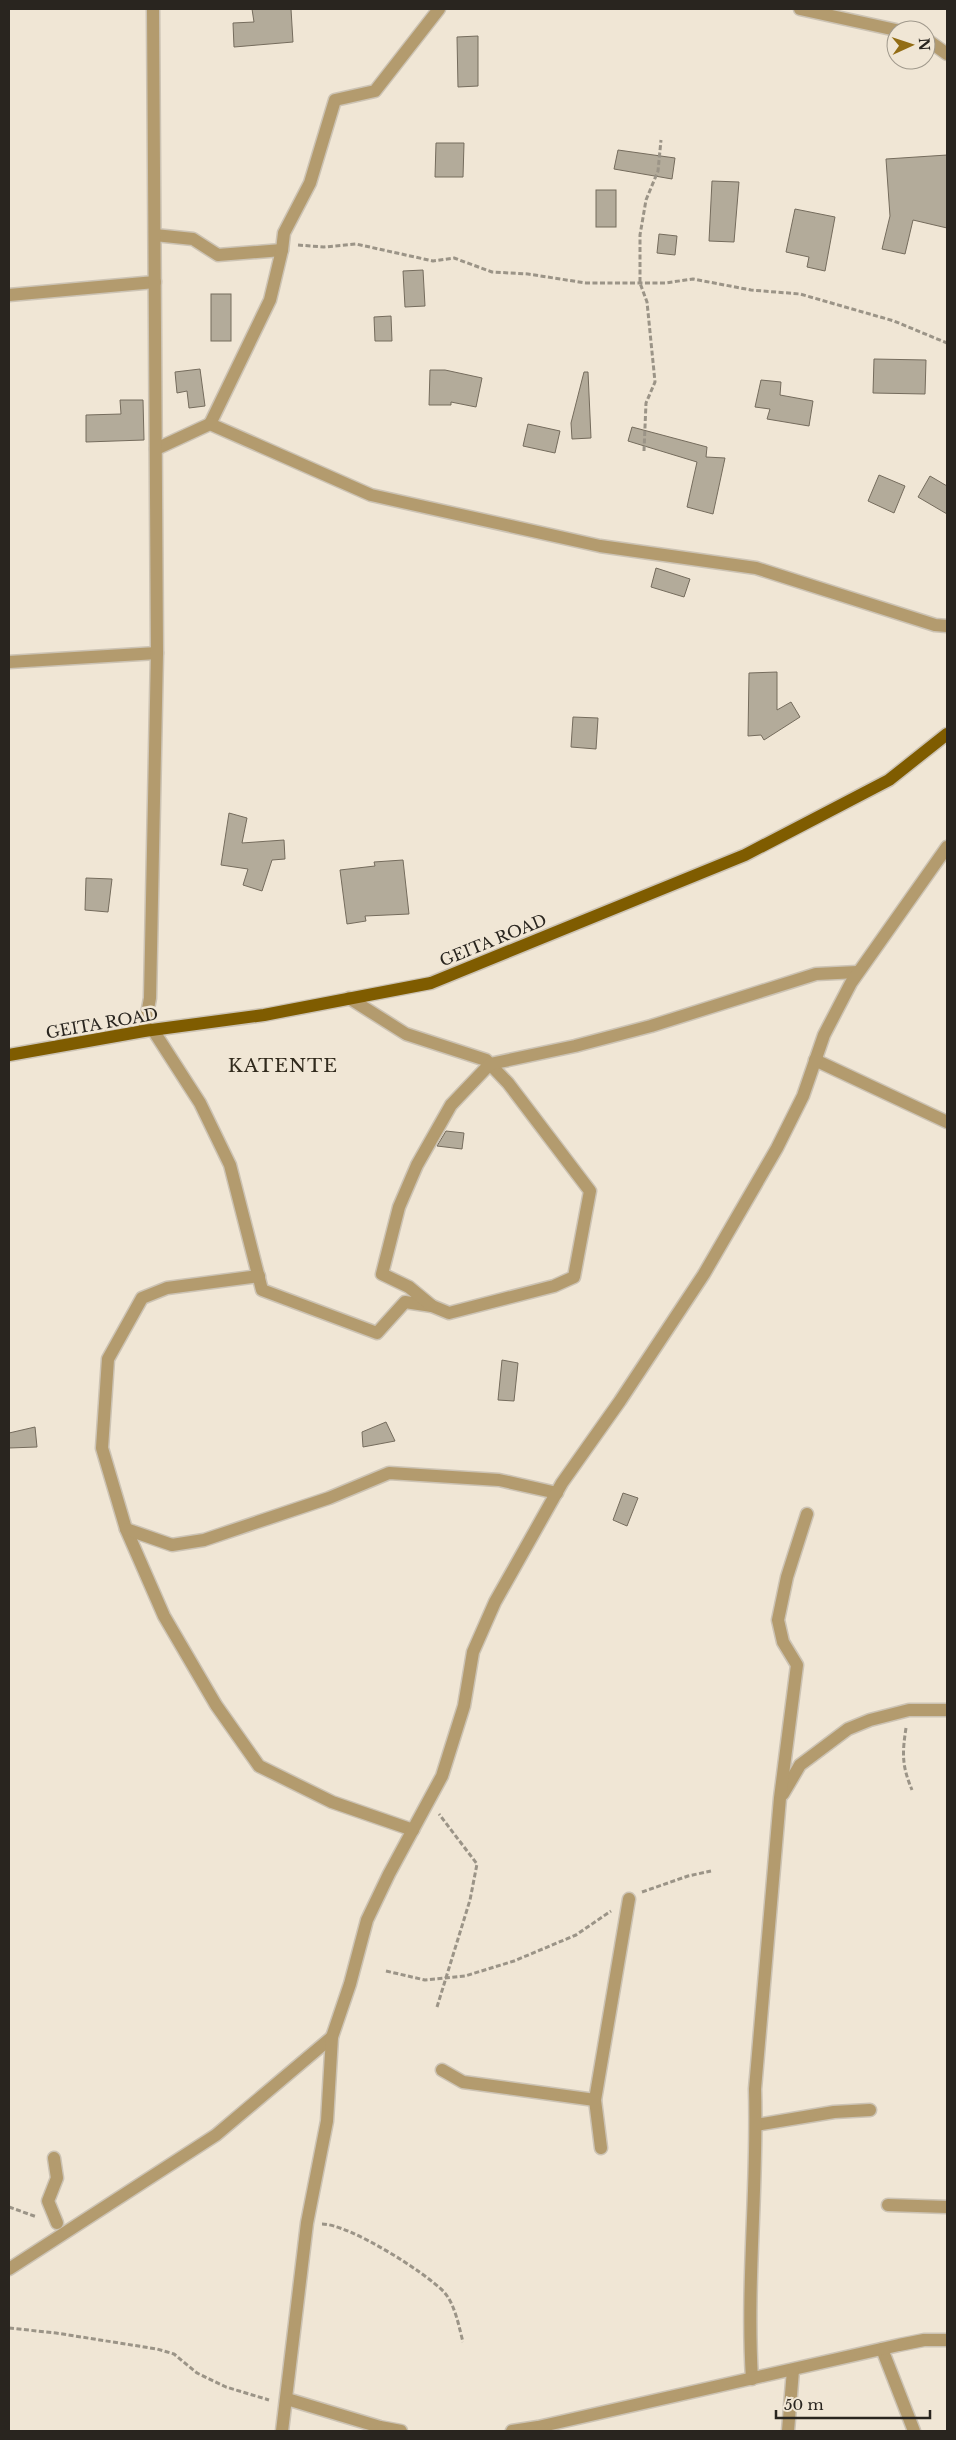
<svg xmlns="http://www.w3.org/2000/svg" width="956" height="2440" font-family="'Libre Baskerville',serif">
<rect width="100%" height="100%" fill="#f0e6d5"/>
<g fill="#b3ab9a" stroke="#756c5d">
<path d="M 252,9 L 291,9 L 293,42 L 234,47 L 233,23 L 254,22 Z"/>
<path d="M 478,36 L 478,86 L 458,87 L 457,37 Z"/>
<path d="M 436,143 L 464,143 L 463,177 L 435,177 Z"/>
<path d="M 618,150 L 675,158 L 672,179 L 614,169 Z"/>
<path d="M 947,155 L 947,228 L 913,220 L 905,254 L 882,249 L 890,216 L 886,159 Z"/>
<path d="M 712,181 L 739,182 L 734,242 L 709,241 Z"/>
<rect x="596" y="190" width="20" height="37"/>
<path d="M 795,209 L 835,217 L 825,271 L 807,267 L 809,257 L 786,252 Z"/>
<path d="M 659,234 L 677,236 L 675,255 L 657,253 Z"/>
<path d="M 423,270 L 425,306 L 405,307 L 403,271 Z"/>
<rect x="211" y="294" width="20" height="47"/>
<path d="M 391,316 L 392,341 L 375,341 L 374,317 Z"/>
<path d="M 874,359 L 926,360 L 925,394 L 873,393 Z"/>
<path d="M 200,369 L 205,406 L 189,408 L 187,391 L 177,393 L 175,372 Z"/>
<path d="M 430,370 L 445,370 L 482,378 L 476,407 L 451,402 L 451,405 L 429,405 Z"/>
<path d="M 584,372 L 588,372 L 591,438 L 572,439 L 571,423 Z"/>
<path d="M 761,380 L 781,382 L 780,395 L 813,401 L 809,426 L 767,419 L 770,409 L 755,407 Z"/>
<path d="M 120,400 L 143,400 L 144,440 L 86,442 L 86,415 L 121,414 Z"/>
<path d="M 528,424 L 560,431 L 555,453 L 523,446 Z"/>
<path d="M 632,427 L 707,447 L 706,457 L 725,458 L 713,514 L 687,507 L 697,462 L 628,441 Z"/>
<path d="M 879,475 L 905,486 L 894,513 L 868,501 Z"/>
<path d="M 930,476 L 947,486 L 947,514 L 918,497 Z"/>
<path d="M 656,568 L 690,579 L 684,597 L 651,587 Z"/>
<path d="M 777,672 L 777,710 L 791,702 L 800,717 L 764,740 L 761,735 L 748,736 L 749,673 Z"/>
<path d="M 573,717 L 598,718 L 596,749 L 571,747 Z"/>
<path d="M 229,813 L 247,818 L 242,843 L 284,840 L 285,859 L 272,860 L 262,891 L 243,885 L 248,869 L 221,865 Z"/>
<path d="M 403,860 L 409,914 L 365,916 L 366,921 L 347,924 L 340,870 L 375,866 L 374,862 Z"/>
<path d="M 86,878 L 112,879 L 108,912 L 85,910 Z"/>
<path d="M 446,1131 L 464,1133 L 462,1149 L 437,1146 Z"/>
<path d="M 502,1360 L 518,1363 L 514,1401 L 498,1400 Z"/>
<path d="M 386,1422 L 395,1441 L 363,1447 L 362,1432 Z"/>
<path d="M 35,1427 L 37,1447 L 9,1448 L 9,1433 Z"/>
<path d="M 623,1493 L 638,1498 L 627,1526 L 613,1520 Z"/>
</g>
<g fill="none" stroke-linecap="round" stroke-linejoin="round">
<defs>
<g id="minor">
<path d="M 800,9 L 896,30"/>
<path d="M 926,39 L 947,54"/>
<path d="M 155,235 L 193,239 L 218,255 L 282,250"/>
<path d="M 9,295 L 155,282"/>
<path d="M 210,424 L 270,300 L 282,250 L 284,233 L 310,183 L 335,100 L 375,91 L 439,9"/>
<path d="M 156,449 L 210,424 L 371,495 L 600,546 L 756,568 L 935,625 L 947,626"/>
<path d="M 9,662 L 157,653"/>
<path d="M 153,1030 L 200,1103 L 230,1165 L 262,1290 L 377,1333 L 405,1302 L 432,1306 L 449,1313 L 554,1286 L 574,1277 L 590,1191 L 508,1083 L 486,1060 L 406,1034 L 349,998"/>
<path d="M 144,1031 L 150,998 L 157,653 L 153,9"/>
<path d="M 815,1060 L 947,1122"/>
<path d="M 259,1276 L 167,1288 L 142,1298 L 108,1359 L 102,1448 L 126,1529 L 164,1616 L 216,1705 L 259,1766 L 332,1802 L 413,1830"/>
<path d="M 432,1306 L 409,1287 L 382,1274 L 399,1207 L 417,1165 L 451,1105 L 490,1064 L 575,1046 L 651,1026 L 816,974 L 858,972"/>
<path d="M 126,1529 L 172,1545 L 204,1540 L 329,1498 L 389,1473 L 499,1480 L 557,1493"/>
<path d="M 783,1794 L 800,1765 L 848,1729 L 870,1720 L 909,1710 L 947,1710"/>
<path d="M 442,2070 L 463,2082 L 595,2100"/>
<path d="M 756,2125 L 834,2112 L 870,2110"/>
<path d="M 601,2148 L 595,2100 L 629,1899"/>
<path d="M 54,2158 L 57,2178 L 48,2201 L 57,2223"/>
<path d="M 888,2205 L 947,2207"/>
<path d="M 9,2269 L 216,2135 L 332,2037"/>
<path d="M 882,2349 L 914,2431"/>
<path d="M 752,2379 C 746,2283 758,2186 755,2089 L 780,1798 L 797,1665 L 783,1642 L 778,1620 L 787,1577 L 807,1514"/>
<path d="M 287,2399 L 380,2427 L 401,2431"/>
<path d="M 282,2431 L 307,2223 L 327,2121 L 332,2037 L 350,1984 L 367,1920 L 389,1874 L 442,1776 L 464,1706 L 473,1652 L 495,1602 L 562,1483 L 620,1401 L 704,1274 L 777,1148 L 803,1096 L 824,1035 L 851,983 L 947,847"/>
<path d="M 512,2431 L 538,2427 L 899,2345 L 924,2340 L 947,2340"/>
<path d="M 788,2431 L 793,2370"/>
</g>
<path id="major" d="M 9,1055 L 144,1031 L 264,1015 L 431,983 L 745,855 L 889,780 L 947,734"/>
</defs>
<use href="#minor" stroke="#ccc3b4" stroke-width="15"/>
<use href="#major" stroke="#ccc3b4" stroke-width="15"/>
<g stroke="#9b9487" stroke-width="3" stroke-dasharray="5 2.5" stroke-linecap="butt">
<path d="M 298,245 L 324,247 L 356,244 L 433,261 L 454,258 L 492,272 L 528,274 L 586,283 L 665,283 L 693,279 L 751,290 L 800,294 L 894,321 L 947,343"/>
<path d="M 644,451 L 646,403 L 655,382 L 647,302 L 640,283 L 640,235 L 646,200 L 658,171 L 661,140"/>
<path d="M 906,1728 C 902,1754 902,1766 912,1790"/>
<path d="M 642,1892 L 688,1876 L 711,1871"/>
<path d="M 386,1971 L 425,1980 L 465,1976 L 514,1961 L 576,1935 L 611,1911"/>
<path d="M 437,2007 L 470,1900 L 477,1864 L 439,1814"/>
<path d="M 9,2207 L 37,2217"/>
<path d="M 322,2224 C 349,2224 425,2272 444,2292 C 455,2304 459,2327 463,2342"/>
<path d="M 9,2328 L 56,2333 L 157,2349 L 174,2354 L 197,2373 L 226,2387 L 269,2400"/>
</g>
<use href="#minor" stroke="#b39b6e" stroke-width="12"/>
<use href="#major" stroke="#7f5c00" stroke-width="12"/>
</g>
<g text-anchor="middle" dominant-baseline="central" stroke-width="5" stroke-linejoin="round" paint-order="stroke">
<g font-size="16" fill="#29251f" stroke="#f0e6d5">
<text transform="translate(493 940) rotate(-22)">GEITA ROAD</text>
<text transform="translate(102 1023) rotate(-10)">GEITA ROAD</text>
</g>
<g font-size="19" letter-spacing="1" fill="#312a1d" stroke="#f0e6d5">
<text x="283" y="1065">KATENTE</text>
</g>
</g>
<rect width="956" height="2440" fill="none" stroke="#29251f" stroke-width="20"/>
<g transform="translate(911 45) rotate(87)"><circle r="24" fill="#f0e6d5" stroke="#a0998c"/>
<path d="M0-4L9 19L0 12L-9 19Z" fill="#936d15"/>
<text y="-8" font-size="14" font-weight="bold" text-anchor="middle" fill="#29251f">N</text>
</g>
<path d="M776 2410v8h154v-8" fill="none" stroke="#29251f" stroke-width="2.5"/>
<text x="784" y="2410" font-size="15" fill="#29251f" stroke="#f0e6d5" stroke-width="4" paint-order="stroke">50 m</text>
</svg>
